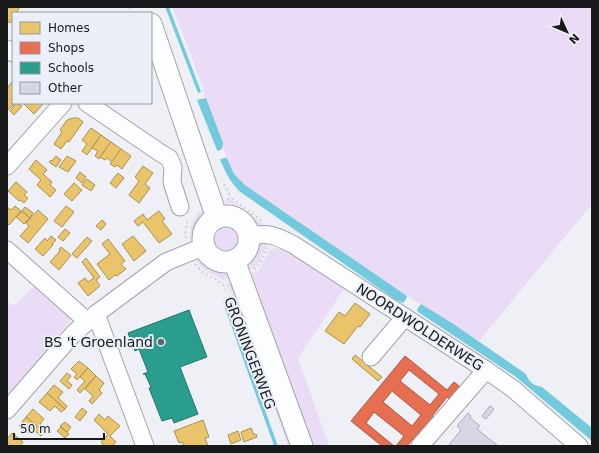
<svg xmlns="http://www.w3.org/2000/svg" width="599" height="453" font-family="'DejaVu Sans',sans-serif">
<rect width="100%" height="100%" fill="#eef0f5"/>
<g fill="#eadbf7">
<path d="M 172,7 L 592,7 L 592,204 L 479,341 L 452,323 L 407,296 L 245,185 L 234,174 L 227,158 L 191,55 Z"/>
<path d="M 230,199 L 245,212 L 263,223 L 262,228 C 249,222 234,212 224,201 Z"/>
<path d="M 205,209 C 206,223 200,236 191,247 L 190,227 L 198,212 Z"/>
<circle cx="228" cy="239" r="15"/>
<path d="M 266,241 L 267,247 L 257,265 L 255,268 L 250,269 C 248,258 255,245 266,241 Z"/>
<path d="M 291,248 L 346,286 L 298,358 L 329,446 L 309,446 L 257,295 L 251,273 L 259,270 L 270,249 Z"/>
<path d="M 205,259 L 226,272 L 230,277 L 224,280 C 211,274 205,271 195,260 Z"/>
<path d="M 232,281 L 296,446 L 288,446 L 234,298 L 226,284 Z"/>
<path d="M 35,286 L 72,319 L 7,397 L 7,301 L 13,306 Z"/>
</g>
<g fill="#73cadc">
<path d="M 206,98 L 223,143 L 222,149 L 218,151 L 217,150 L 197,100 Z"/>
<path d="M 225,158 L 227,158 L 234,174 L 245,185 L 407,296 L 406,299 L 403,303 L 396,300 L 239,191 C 230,181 225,172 220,159 Z"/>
<path d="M 421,304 L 452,323 L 526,374 C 529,383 534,385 542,387 L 592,428 L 592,441 L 516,377 L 418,312 L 417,309 Z"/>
</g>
<g fill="#e9c46a" stroke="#aa9152">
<path d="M 7,7 L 13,8 L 14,7 L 20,7 L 16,13 L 13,13 L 13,18 L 10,23 L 7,21 Z"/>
<path d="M 13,81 L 13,103 L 15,103 L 7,111 L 7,88 Z"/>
<path d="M 16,103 L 22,106 L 14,115 L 10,111 Z"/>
<path d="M 23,103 L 43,103 L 43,104 L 34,114 Z"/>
<path d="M 73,118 L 78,118 L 83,122 L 69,142 L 67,141 L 61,149 L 54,144 L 62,132 L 60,130 L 67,120 Z"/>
<path d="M 91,128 L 101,135 L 87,155 L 82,151 L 87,144 L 82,140 Z"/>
<path d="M 101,135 L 111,142 L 99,159 L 95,156 L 98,151 L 92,148 Z"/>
<path d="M 111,142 L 121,149 L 112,162 L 107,158 L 105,160 L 100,157 Z"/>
<path d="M 121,149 L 131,156 L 122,169 L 117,165 L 115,167 L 110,164 Z"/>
<path d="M 56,156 L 61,160 L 56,167 L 49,162 L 51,160 L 52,161 Z"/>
<path d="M 67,156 L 76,161 L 68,172 L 59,167 Z"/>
<path d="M 36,160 L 47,170 L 43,174 L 52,182 L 50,185 L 56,190 L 50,197 L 37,185 L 41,180 L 29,169 Z"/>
<path d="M 143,166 L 153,173 L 145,184 L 150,188 L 139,203 L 129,195 L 139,181 L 135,177 Z"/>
<path d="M 80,172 L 86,177 L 82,183 L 76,178 Z"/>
<path d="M 118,173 L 124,178 L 116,188 L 110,183 Z"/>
<path d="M 87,179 L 95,185 L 91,191 L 82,185 Z"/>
<path d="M 16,182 L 27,192 L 24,195 L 28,198 L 24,203 L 20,200 L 19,201 L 8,191 Z"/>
<path d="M 74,183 L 82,190 L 72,201 L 64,194 Z"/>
<path d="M 15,206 L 21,211 L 9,225 L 7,223 L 7,207 L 11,210 Z"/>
<path d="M 66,206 L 74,212 L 62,227 L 54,221 Z"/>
<path d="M 25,207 L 33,213 L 30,218 L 22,211 Z"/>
<path d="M 38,210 L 48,219 L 28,243 L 20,236 L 29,226 L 26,223 Z"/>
<path d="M 22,211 L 30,218 L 24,224 L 16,217 Z"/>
<path d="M 159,211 L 165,219 L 162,221 L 172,234 L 159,243 L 143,222 L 138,226 L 134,221 L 143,214 L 147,220 Z"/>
<path d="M 102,220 L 106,224 L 101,230 L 96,226 Z"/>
<path d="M 65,229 L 70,233 L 63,241 L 58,237 Z"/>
<path d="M 51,236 L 56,240 L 52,244 L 53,245 L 43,256 L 35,249 L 45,238 L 47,241 Z"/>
<path d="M 133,236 L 146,251 L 134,261 L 122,244 Z"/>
<path d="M 87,237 L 92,241 L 77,258 L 72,254 Z"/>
<path d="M 108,239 L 125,261 L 121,264 L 126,269 L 117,276 L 115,275 L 109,280 L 97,264 L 110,254 L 102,244 Z"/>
<path d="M 61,247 L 71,255 L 59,270 L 50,262 L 60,251 L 59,249 Z"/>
<path d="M 86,258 L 100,277 L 96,280 L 100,286 L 88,296 L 78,283 L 85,278 L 88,282 L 94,278 L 82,262 Z"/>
<path d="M 355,303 L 370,314 L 360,327 L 358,326 L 344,344 L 325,331 L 339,312 L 345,316 Z"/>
<path d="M 355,355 L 382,377 L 378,381 L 352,359 Z"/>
<path d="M 79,361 L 88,368 L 77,380 L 74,377 L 77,374 L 71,369 Z"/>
<path d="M 88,368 L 96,376 L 80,393 L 77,390 L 85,381 L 80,377 Z"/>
<path d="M 67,373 L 71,376 L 67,381 L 72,385 L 69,389 L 60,381 Z"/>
<path d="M 96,376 L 104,383 L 99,390 L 102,393 L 92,404 L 89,401 L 93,396 L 85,389 Z"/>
<path d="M 54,385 L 63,392 L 58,398 L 67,406 L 65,409 L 47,393 Z"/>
<path d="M 47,393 L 65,409 L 61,412 L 55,406 L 50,411 L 39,402 Z"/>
<path d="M 82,408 L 87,412 L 80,421 L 75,417 Z"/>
<path d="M 33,409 L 44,419 L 40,424 L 46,429 L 44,432 L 26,417 Z"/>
<path d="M 99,414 L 105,420 L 108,416 L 120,426 L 110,436 L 116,442 L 112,446 L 104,446 L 101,442 L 108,434 L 94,420 Z"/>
<path d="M 26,417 L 44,432 L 41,436 L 31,428 L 27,433 L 19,426 Z"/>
<path d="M 203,420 L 209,437 L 205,438 L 208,446 L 184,446 L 182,442 L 179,443 L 174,431 Z"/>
<path d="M 65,422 L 71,427 L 67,432 L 60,426 Z"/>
<path d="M 61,427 L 69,434 L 65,438 L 57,431 Z"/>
<path d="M 251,428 L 254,435 L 256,434 L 257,437 L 244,442 L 241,432 Z"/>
<path d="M 238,431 L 241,440 L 231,444 L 228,435 Z"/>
<path d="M 12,433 L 23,442 L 20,446 L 12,446 L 7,442 L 7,439 Z"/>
</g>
<path fill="#e76f51" stroke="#a95541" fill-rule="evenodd" d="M 405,356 L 447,390 L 454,382 L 464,390 L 454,402 L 447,397 L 432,416 L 436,419 L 428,429 L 424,426 L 407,446 L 396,446 L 404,436 L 374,412 L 366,423 L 394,446 L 382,446 L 351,421 ZM 409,370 L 439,394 L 430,405 L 400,381 ZM 392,391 L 421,415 L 412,426 L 383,402 Z"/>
<path fill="#2a9d8f" stroke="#24756c" d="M 189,310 L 207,357 L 180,367 L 198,414 L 174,423 L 172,418 L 162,421 L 149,388 L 151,387 L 145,374 L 143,374 L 148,372 L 139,349 L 135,351 L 128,333 Z"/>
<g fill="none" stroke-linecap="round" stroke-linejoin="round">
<g stroke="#73cadc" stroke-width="3.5">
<path d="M 167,7 L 199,91"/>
<path d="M 225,303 L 276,446"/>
</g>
</g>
<g fill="#d6d6e7" stroke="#acadb0">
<path d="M 490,406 L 494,409 L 486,419 L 482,416 Z"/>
<path d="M 468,413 L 471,416 L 470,418 L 480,426 L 477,429 L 498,446 L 448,446 L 461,430 L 457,426 Z"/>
</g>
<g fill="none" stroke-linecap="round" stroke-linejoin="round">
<defs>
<g id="minor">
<path d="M 7,49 L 13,53"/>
<path d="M 87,103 L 162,154 L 169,158 L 173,167 L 172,182 L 180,207"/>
<path d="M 7,166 L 63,103"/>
<path d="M 249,236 C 270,232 276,236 294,245 L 486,370 L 512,388 L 579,446"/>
<path d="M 7,250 L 88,322"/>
<path d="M 96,314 L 145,446"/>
<path d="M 371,357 L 405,317"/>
<path d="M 7,410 L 74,333 L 96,314 L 166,262 L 205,246"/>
<path d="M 420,446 L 486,370"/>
</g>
<g id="major">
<path d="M 151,24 L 217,218"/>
<circle cx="226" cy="239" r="23"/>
<path d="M 234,260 L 302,446"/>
</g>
</defs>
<use href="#minor" stroke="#a3a4a8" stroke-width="19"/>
<use href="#major" stroke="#a3a4a8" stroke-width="23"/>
<g stroke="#d1d1d3" stroke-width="2" stroke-dasharray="2 3" stroke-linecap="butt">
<path d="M 129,7 L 131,13"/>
<path d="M 224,184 L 231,198"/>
<path d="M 227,199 L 231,198 L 261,220"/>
<path d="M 186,238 L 185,233 L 188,219"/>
<path d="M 195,264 L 202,272 L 222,283 L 226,290"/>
<path d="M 254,269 L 257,268 L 268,248"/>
</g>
<use href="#minor" stroke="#fcfdfe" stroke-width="17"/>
<use href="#major" stroke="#fcfdfe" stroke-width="21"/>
</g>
<circle fill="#626467" stroke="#ebeff8" stroke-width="1.5" cx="161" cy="342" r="4"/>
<g text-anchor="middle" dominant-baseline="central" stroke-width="4" stroke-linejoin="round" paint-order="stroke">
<g font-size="14" fill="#17191b" stroke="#ebeff8">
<text transform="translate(420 327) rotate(33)">NOORDWOLDERWEG</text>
<text transform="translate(250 353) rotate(69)">GRONINGERWEG</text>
</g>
<g font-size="14" fill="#17191b" stroke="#ebeff8" text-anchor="end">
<text x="153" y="342">BS 't Groenland</text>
</g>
</g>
<rect width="599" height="453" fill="none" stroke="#17191b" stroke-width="16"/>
<rect x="12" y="12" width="140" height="92" fill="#ebeff8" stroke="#9699a0"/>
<rect x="20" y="22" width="20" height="12" fill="#e9c46a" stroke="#9699a0"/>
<text x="48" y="32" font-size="12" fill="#17191b">Homes</text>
<rect x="20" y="42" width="20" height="12" fill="#e76f51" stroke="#9699a0"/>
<text x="48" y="52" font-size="12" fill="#17191b">Shops</text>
<rect x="20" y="62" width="20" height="12" fill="#2a9d8f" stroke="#9699a0"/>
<text x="48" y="72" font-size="12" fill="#17191b">Schools</text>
<rect x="20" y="82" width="20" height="12" fill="#d6d6e7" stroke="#9699a0"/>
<text x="48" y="92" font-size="12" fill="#17191b">Other</text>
<g transform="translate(567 32) rotate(134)" stroke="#ebeff8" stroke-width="3" paint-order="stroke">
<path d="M0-3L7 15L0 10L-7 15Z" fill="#17191b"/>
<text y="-6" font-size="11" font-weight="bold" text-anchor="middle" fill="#17191b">N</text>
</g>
<path d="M14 433v6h90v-6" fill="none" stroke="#17191b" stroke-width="2"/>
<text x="20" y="433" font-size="12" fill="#17191b" stroke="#ebeff8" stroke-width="3" paint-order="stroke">50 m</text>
</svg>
